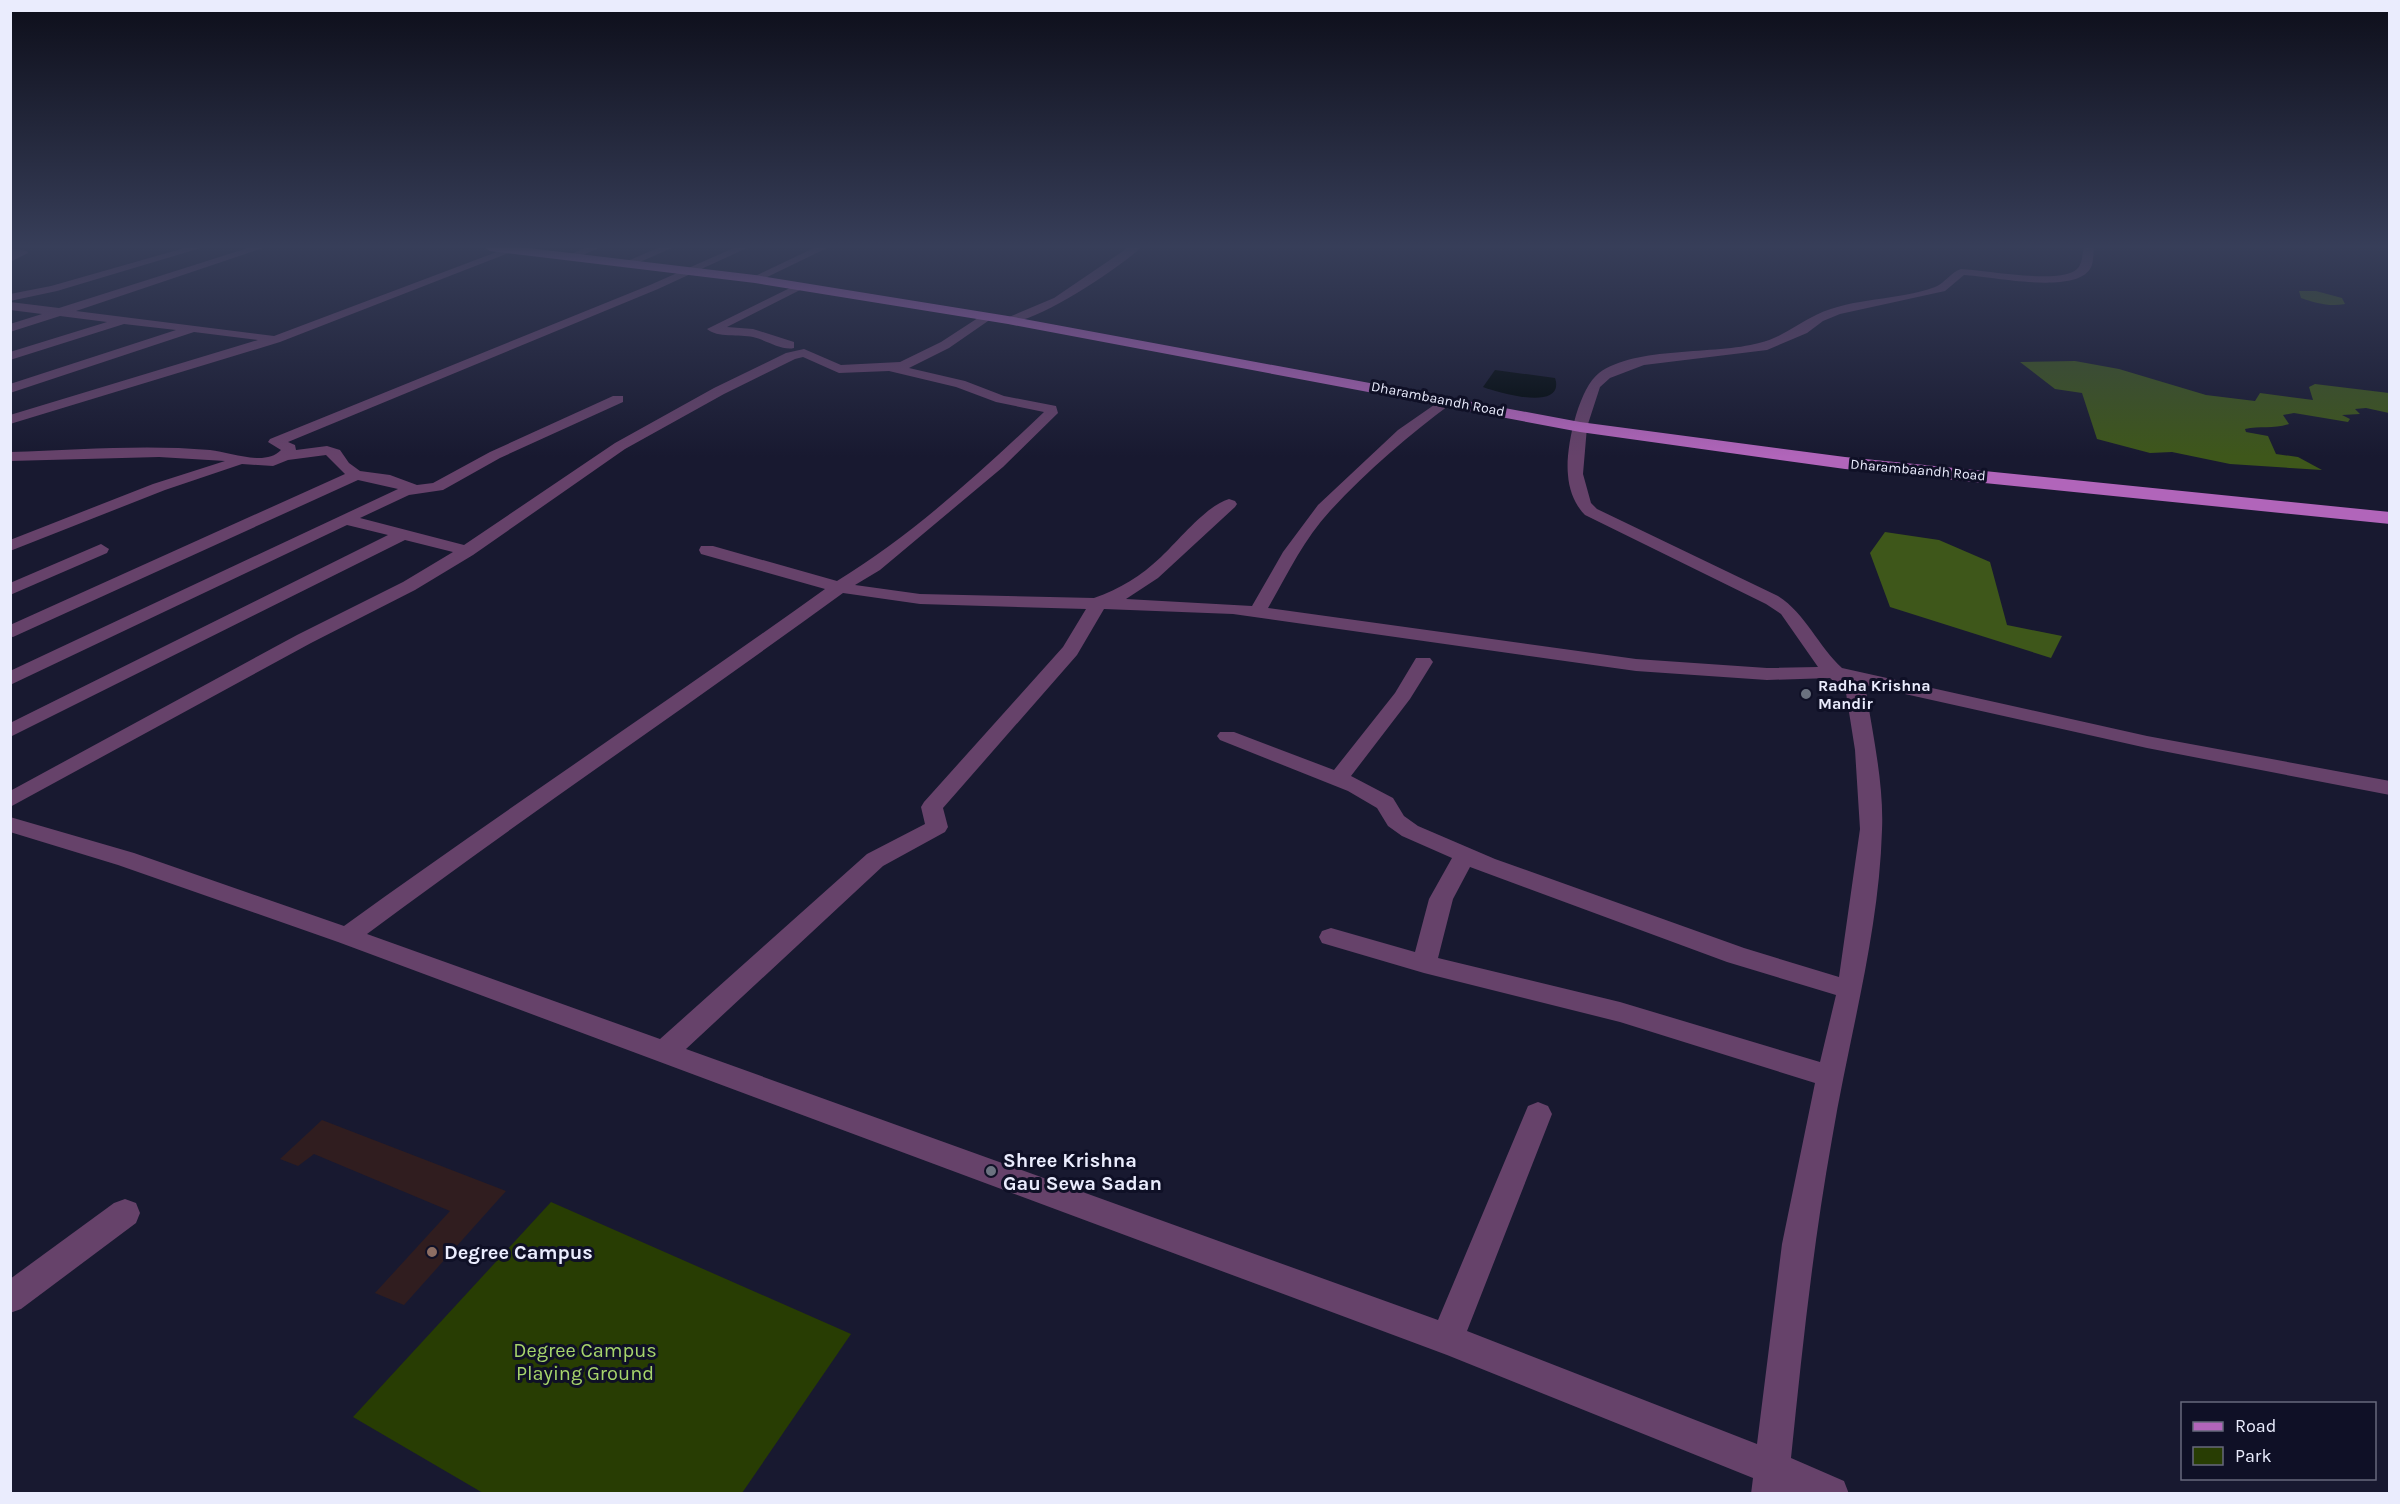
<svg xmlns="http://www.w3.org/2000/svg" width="2400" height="1504" font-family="Karla,sans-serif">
<rect width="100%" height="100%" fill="#181930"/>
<path fill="#301d1f" d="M 322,1120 L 506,1191 L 404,1305 L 375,1293 L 450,1211 L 314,1154 L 298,1166 L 280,1159 Z"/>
<path fill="#283d03" d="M 551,1202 L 851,1334 L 742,1493 L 483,1493 L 353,1417 Z"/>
<g fill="#3e571a">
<path d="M 2299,291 L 2316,291 L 2342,298 L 2345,304 C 2329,307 2316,303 2301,298 Z"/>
<path d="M 2075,361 L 2119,369 L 2206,395 L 2255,401 L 2260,393 L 2313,400 L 2309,387 L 2315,384 L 2389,393 L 2389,413 L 2366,408 L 2355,409 L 2360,414 L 2342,415 L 2350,419 L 2348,422 L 2294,413 L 2283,415 L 2289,424 C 2274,429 2260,426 2245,429 L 2246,432 L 2268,436 L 2276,454 L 2298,457 L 2322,470 L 2230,464 L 2172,452 L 2150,453 L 2097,439 L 2082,393 L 2055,389 L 2020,362 Z"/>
<path d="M 1885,532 L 1939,540 L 1990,562 L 2007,625 L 2062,636 L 2051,658 L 1890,607 L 1870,553 Z"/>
</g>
<path fill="#00080a" d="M 1495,370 L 1555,378 C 1566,412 1499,393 1483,387 Z"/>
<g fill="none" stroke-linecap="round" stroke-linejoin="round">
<g fill="#66426a" fill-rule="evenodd">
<path d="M 188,247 L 204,247 L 57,291 L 10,301 L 10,294 L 51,286 Z"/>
<path d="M 251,247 L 266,247 L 76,311 L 274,336 L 510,247 L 519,249 L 280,342 L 10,424 L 10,415 L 258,340 L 194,332 L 10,393 L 10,384 L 176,330 L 124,324 L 10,360 L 10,352 L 107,322 L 60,316 L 10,332 L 10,324 L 42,314 L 10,310 L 10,302 L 59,308 Z"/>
<path d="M 587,247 L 601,247 L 576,258 L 567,256 Z"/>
<path d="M 660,247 L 674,247 L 633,265 L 623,263 Z"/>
<path d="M 736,247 L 749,247 L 658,289 L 288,442 L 295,445 L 296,450 L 327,446 L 340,450 L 349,463 L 360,471 L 390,475 L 417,485 L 433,483 L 490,452 L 613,396 L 623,396 L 623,402 L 500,458 L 443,490 L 409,495 L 360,518 L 464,545 L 615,443 L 714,388 L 786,353 L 804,349 L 841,365 L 900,362 L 941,342 L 984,314 L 990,318 L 988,321 L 949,348 L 909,368 L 965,381 L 1004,396 L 1056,406 L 1058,413 L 1003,467 L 880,570 L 855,585 L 920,594 L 1094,598 C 1120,589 1141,576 1161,557 C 1178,541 1207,505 1229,499 L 1235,501 L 1237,504 L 1235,507 L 1158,578 L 1126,599 L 1252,606 L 1283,552 L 1318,505 L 1398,430 L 1447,396 L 1454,400 L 1452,403 C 1409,435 1367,471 1330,511 C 1304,539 1287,575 1268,608 L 1636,659 L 1767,668 L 1818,667 L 1781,614 L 1766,604 L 1585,515 C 1575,505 1569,490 1568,475 C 1565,450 1578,389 1599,373 C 1636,346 1715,355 1759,343 C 1781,338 1797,324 1816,315 C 1853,297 1897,301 1935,287 C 1945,283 1951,272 1961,269 C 1986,270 2060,285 2077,269 C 2083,263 2082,254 2084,247 L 2094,247 C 2093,254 2094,263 2090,269 C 2073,295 1991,276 1964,275 L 1945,291 L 1840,314 L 1823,321 L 1807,333 L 1767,350 L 1644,365 L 1610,378 L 1600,387 L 1587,427 L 1583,474 L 1591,503 L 1597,509 L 1778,596 C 1806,614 1818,646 1842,668 L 2147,736 L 2390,781 L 2390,795 L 2147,748 L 1860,684 L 1866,691 C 1873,736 1884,785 1882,830 C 1879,935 1849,1036 1832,1139 C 1813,1245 1802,1351 1791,1458 L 1844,1481 L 1849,1494 L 1751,1494 L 1753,1478 L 1447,1355 L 338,942 L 118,865 L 10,832 L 10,817 L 134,853 L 344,926 C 503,811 666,703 825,589 L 701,554 L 699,550 L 701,546 L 713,546 L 837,581 C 912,535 980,473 1044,412 L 996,402 L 956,387 L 889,371 L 839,373 L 803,357 L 795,359 L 724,394 L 625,449 L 473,555 L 415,590 L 311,643 L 10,807 L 10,791 L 297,635 L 403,582 L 453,552 L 405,540 L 10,737 L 10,723 L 388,535 L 347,525 L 10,685 L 10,671 L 398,489 L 358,480 L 13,637 L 10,636 L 10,625 L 345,474 L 326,455 L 288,460 L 273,466 L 242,464 L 165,490 L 10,551 L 10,540 L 153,484 L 225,461 L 159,457 L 10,461 L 10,452 C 77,450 144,444 210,450 C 231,452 265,467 281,450 L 268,442 L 270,439 L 650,285 ZM 843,593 L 920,604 L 1086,609 L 1063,647 L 924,802 L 921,807 L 925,824 L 867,854 L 660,1039 L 367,934 C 524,817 685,708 843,593 ZM 1104,609 L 1233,614 L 1636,671 L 1767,680 L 1830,678 L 1846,693 L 1855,750 L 1860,829 L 1839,977 L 1744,948 L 1495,859 L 1418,826 L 1404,816 L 1393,798 L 1351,776 L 1410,699 L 1433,662 L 1430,658 L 1416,658 L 1395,693 L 1334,770 L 1234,732 L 1220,732 L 1217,736 L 1220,740 L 1348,791 L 1377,808 L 1388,826 L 1402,836 L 1452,858 L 1429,899 L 1415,952 L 1331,928 L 1322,931 L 1319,937 L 1322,943 L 1424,973 L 1620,1022 L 1815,1083 L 1782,1244 L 1757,1444 L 1467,1331 L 1552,1114 L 1548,1106 L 1538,1102 L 1528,1106 L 1438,1320 L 686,1049 L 883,866 L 945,832 L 948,827 L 943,808 L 1077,655 ZM 1470,867 L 1727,962 L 1836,995 L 1820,1062 L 1620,1002 L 1438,958 L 1453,899 Z"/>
<path d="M 816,247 L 829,247 L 759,281 L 749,279 Z"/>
<path d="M 1129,247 L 1141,247 C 1126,264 1019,336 1002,320 L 1054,298 Z"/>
<path d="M 10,248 L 27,251 L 28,253 L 10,262 Z"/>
<path d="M 796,285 L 806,287 L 727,327 L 753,329 L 794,342 L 794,348 C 782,351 766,340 753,337 C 740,334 717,338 707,329 Z"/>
<path d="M 101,544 L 109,549 L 107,553 L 10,595 L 10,583 Z"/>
<path d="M 125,1199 L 136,1203 L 140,1213 L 136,1223 L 21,1309 L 10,1313 L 10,1279 L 114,1203 Z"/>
</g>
<path fill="#b165ba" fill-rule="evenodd" d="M 484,247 L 520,247 L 755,275 L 1008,316 L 1580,422 L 1845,457 L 2390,512 L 2390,524 L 1845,469 L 1580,432 L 1008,324 L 755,283 L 490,251 Z"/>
</g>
<linearGradient id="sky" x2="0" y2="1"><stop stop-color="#0d0e1a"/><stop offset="0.54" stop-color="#373e59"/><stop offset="1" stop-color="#373e59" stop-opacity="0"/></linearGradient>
<rect width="2400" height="457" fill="url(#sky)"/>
<g fill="#6b7280" stroke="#0f1026" stroke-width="2">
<circle cx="1806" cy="694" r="6"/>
<circle cx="991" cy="1171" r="6"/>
</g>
<circle fill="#8d6e63" stroke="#0f1026" stroke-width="2" cx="432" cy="1252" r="6"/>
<g text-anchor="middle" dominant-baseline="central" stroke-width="6" stroke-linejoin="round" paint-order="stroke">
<g font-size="14" fill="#eaecfd" stroke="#0f1026">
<text transform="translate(1438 399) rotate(11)">Dharambaandh Road</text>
<text transform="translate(1918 470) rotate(5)">Dharambaandh Road</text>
</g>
<g font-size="16" font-weight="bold" fill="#eaecfd" stroke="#0f1026" text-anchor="start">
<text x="1818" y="685">Radha Krishna<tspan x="1818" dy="18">Mandir</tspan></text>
</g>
<g font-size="20" font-weight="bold" fill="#eaecfd" stroke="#0f1026" text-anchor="start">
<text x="1003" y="1160">Shree Krishna<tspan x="1003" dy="23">Gau Sewa Sadan</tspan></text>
<text x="444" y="1252">Degree Campus</text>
</g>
<g font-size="20" fill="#a7d56c" stroke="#0f1026">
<text x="585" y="1350">Degree Campus<tspan x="585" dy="23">Playing Ground</tspan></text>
</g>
</g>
<rect width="2400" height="1504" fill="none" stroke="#eaecfd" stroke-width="24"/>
<rect x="2181" y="1402" width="195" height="78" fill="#0f1026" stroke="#67687c" stroke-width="1.5"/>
<rect x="2193" y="1422" width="30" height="9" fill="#b165ba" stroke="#67687c" stroke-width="1.5"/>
<text x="2235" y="1432" font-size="18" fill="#eaecfd">Road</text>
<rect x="2193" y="1447" width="30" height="18" fill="#283d03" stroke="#67687c" stroke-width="1.5"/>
<text x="2235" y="1462" font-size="18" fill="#eaecfd">Park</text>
</svg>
